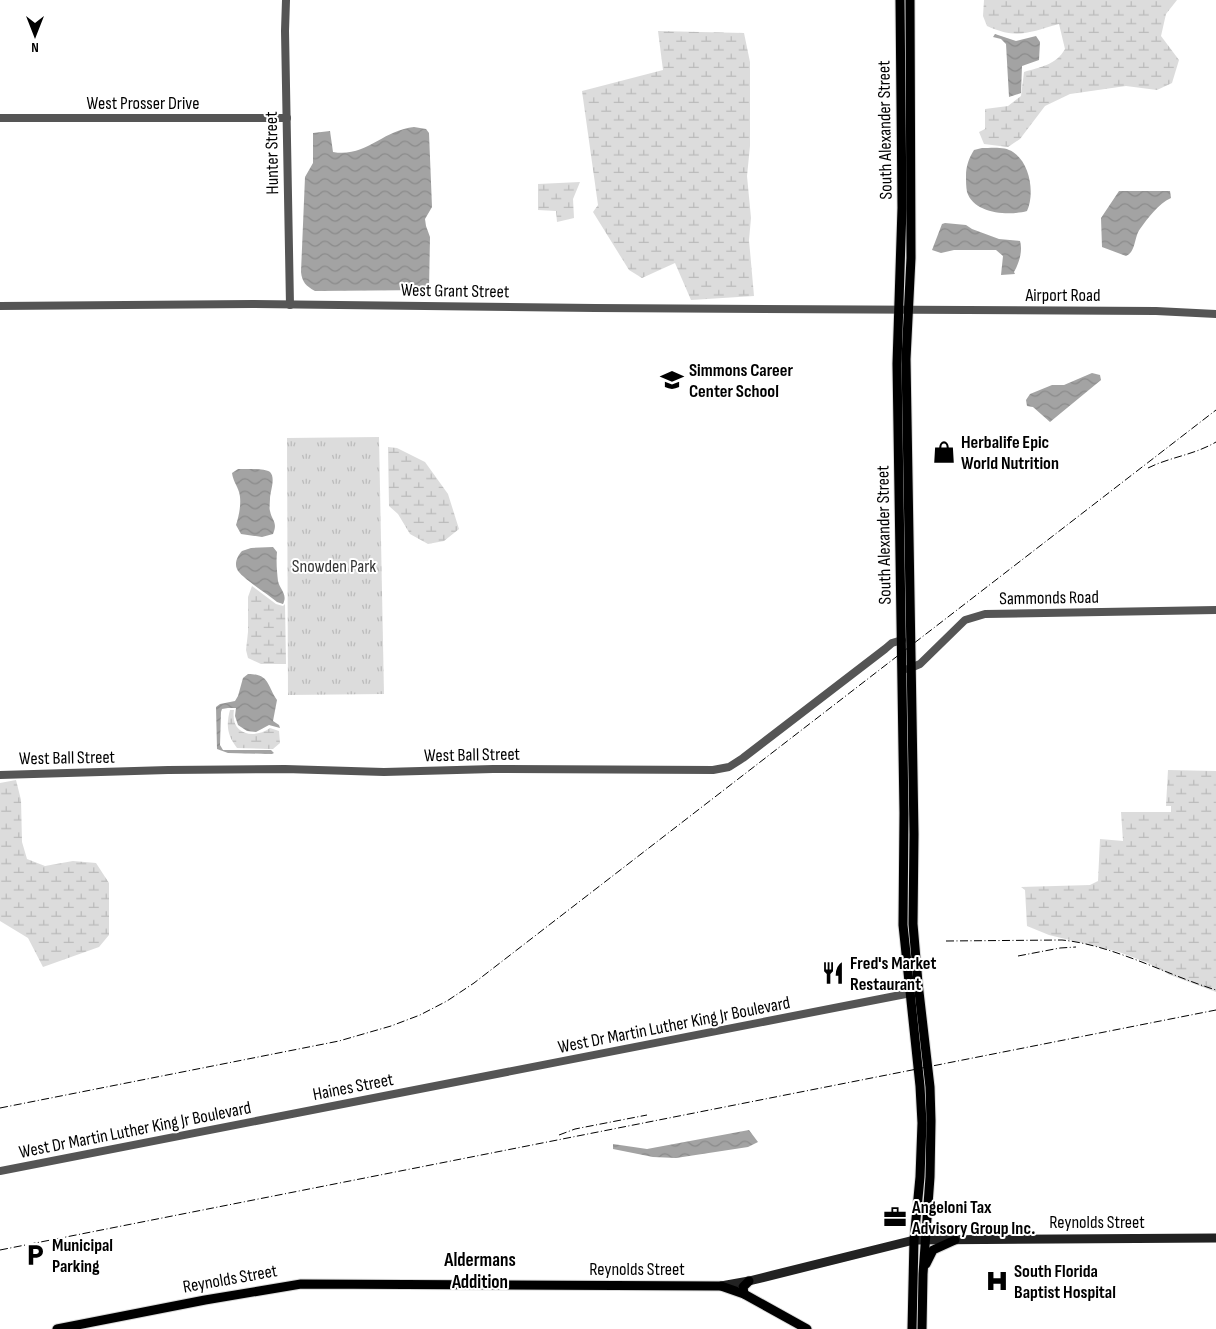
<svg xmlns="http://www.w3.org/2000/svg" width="1216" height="1329" font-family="'Sofia Sans Condensed',sans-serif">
<defs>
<pattern id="wetland-marsh" width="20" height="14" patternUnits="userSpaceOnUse" patternTransform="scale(1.25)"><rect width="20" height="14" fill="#dcdcdc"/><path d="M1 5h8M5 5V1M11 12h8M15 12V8" fill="none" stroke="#bbb"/></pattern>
<pattern id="park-tufts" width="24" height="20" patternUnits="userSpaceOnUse" patternTransform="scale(1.25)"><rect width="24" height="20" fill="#dcdcdc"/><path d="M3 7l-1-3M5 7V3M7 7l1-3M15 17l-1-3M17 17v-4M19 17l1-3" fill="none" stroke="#bbb"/></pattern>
<pattern id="water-waves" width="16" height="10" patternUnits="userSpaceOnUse" patternTransform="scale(1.25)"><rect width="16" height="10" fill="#a3a3a3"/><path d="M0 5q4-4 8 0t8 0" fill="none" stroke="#8b8b8b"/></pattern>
</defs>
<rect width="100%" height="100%" fill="#fff"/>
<g fill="url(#wetland-marsh)">
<path d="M 984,0 L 1177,0 L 1166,14 L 1161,36 L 1179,60 L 1172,83 L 1157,90 L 1126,86 L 1070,94 L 1045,106 L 1020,139 L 1008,147 L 984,144 L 979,132 L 985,129 L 985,109 L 1008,106 L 1021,96 L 1024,72 C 1040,67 1056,65 1065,49 L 1059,24 C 1029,32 1018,40 987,26 L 983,16 Z"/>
<path d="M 658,31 L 744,33 L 750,62 L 750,146 L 747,176 L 751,218 L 749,240 L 754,296 L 691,300 L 675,263 L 642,278 L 629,270 L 593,212 L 598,205 L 582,91 L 663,70 Z"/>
<path d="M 580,182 L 573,199 L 574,218 L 557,222 L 556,211 L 538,210 L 538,184 Z"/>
<path d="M 388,447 L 397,448 L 425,462 L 448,494 L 459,529 L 444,541 L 428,544 L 410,534 L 398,514 L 389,506 Z"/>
<path d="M 252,586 L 276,604 L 283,606 L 285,604 L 286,664 L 261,664 L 248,658 L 246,650 L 248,632 L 248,597 Z"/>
<path d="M 230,710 L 234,710 C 230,734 253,740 270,728 L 279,731 L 280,743 L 273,749 L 237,748 C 227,735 226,725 230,710 Z"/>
<path d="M 1168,770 L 1216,771 L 1216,992 L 1170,975 L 1148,963 L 1119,952 L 1049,935 L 1027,926 L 1025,890 L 1021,887 L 1090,885 L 1098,881 L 1100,839 L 1123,841 L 1121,812 L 1171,812 L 1171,806 L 1166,806 Z"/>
<path d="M 16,780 L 21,800 L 22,842 L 27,859 L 45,866 L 73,861 L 96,863 L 109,883 L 109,935 L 99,947 L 43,967 L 28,938 L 0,921 L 0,783 Z"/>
</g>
<path fill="url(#park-tufts)" d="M 379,437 L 384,694 L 288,695 L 287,438 Z"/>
<g fill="url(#water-waves)">
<path d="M 995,34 L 1016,41 L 1036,36 L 1040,42 L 1039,60 L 1022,66 L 1021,93 L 1009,97 L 1006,44 L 1001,39 L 993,37 Z"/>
<path d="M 414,127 L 426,129 L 429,133 L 432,207 L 425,219 L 426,226 L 430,237 L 429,290 L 315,291 C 306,286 302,282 301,272 L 305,177 L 313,163 L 313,133 L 330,131 L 333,152 C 365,158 383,130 414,127 Z"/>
<path d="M 982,148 C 991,148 1005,146 1013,152 C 1030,163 1035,193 1027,211 C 1009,216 974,214 967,192 C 966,187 966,181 966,176 C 966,166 969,158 974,150 Z"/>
<path d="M 1119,191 L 1170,191 L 1171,198 C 1158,204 1148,218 1140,229 C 1134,237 1136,252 1126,256 L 1102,247 L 1101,218 Z"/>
<path d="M 945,223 L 966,225 L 972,229 L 999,239 L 1020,241 C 1023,251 1019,263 1014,272 L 1015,274 L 1001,275 L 1003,256 L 996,250 L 954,250 L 941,253 L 932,250 L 942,224 Z"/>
<path d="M 1092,373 L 1100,375 L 1101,380 L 1050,422 L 1033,407 L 1027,406 L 1026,400 L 1030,394 L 1052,385 L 1064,385 Z"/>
<path d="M 238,469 C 245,469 265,468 270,472 C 276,478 270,492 270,499 C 270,503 269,508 270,511 C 272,521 278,522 273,534 L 262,537 L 241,534 L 236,525 C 239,516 242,502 239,492 C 237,485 233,481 232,473 Z"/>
<path d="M 273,547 L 277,552 C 276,562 277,572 278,581 C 280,590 288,594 283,604 L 277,602 C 269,595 240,577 237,569 C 234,563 238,555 242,551 L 251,548 Z"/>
<path d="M 248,674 C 270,674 267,686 277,700 L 273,721 L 279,725 L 280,728 L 269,725 L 256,732 L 247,731 L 238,725 L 235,716 L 236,708 L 228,708 L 222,709 L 221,712 L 220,745 L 223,750 L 271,750 L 274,753 L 272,754 L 228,753 L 217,749 L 216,707 L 220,704 L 235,701 L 238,696 L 243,678 Z"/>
<path d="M 749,1130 L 758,1142 L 748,1147 L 676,1158 L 653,1157 L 613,1149 L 613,1144 L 647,1149 Z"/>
</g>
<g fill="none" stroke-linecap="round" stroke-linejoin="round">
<defs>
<g id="primary">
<path d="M 900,0 L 902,208 L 897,364 L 904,813 L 903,925 L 920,1086 L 922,1123 L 920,1177 L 914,1240 L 912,1329"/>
<path d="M 910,0 L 911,258 L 906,359 L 914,834 L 913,924 L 918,983 L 930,1087 L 931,1121 L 930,1177 L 923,1274 L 922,1329"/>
<path d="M 926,1264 L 933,1250 L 955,1240"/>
<path d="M 744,1294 L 743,1287 L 749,1281"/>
<path d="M 57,1329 L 205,1300 L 301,1284 L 721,1286 L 744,1294 L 807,1329"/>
</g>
</defs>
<use href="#primary" stroke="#dbdbdb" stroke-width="11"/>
<g stroke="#555" stroke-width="8">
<path d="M 286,0 L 285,31 L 290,305"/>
<path d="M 0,118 L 287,118"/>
<path d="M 0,306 L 252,304 L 595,308 L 1156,311 L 1216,314"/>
<path d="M 908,669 L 920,664 L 965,620 L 985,614 L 1216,610"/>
<path d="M 0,775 L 168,770 L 285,769 L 384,772 L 493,769 L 713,770 L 729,767 L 743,758 L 885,649 L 892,643 L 902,640"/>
<path d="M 0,1171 L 916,992"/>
</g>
<path stroke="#222" stroke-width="9" d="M 721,1286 L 749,1281 L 914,1240 L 1216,1238"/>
<use href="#primary" stroke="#000" stroke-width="9"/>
<g stroke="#000" stroke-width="1" stroke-dasharray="8 2.5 1 2.5" stroke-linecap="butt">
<path d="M 1148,468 C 1170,457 1194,455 1216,442"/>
<path d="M 946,941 L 1062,940 C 1113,945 1167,975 1216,990"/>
<path d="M 1018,956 L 1060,948 L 1076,947"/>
<path d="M 0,1108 L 339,1041 L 391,1026 L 420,1015 L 447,1001 L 474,983 L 1216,410"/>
<path d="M 559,1135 L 575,1129 L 647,1115"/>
<path d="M 0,1250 L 1216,1010"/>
</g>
</g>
<defs>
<symbol id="school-bare" viewBox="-9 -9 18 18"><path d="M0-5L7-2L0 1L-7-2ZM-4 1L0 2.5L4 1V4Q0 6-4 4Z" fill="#000" stroke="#fff" stroke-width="2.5" paint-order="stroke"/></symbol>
<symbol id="shop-bare" viewBox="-9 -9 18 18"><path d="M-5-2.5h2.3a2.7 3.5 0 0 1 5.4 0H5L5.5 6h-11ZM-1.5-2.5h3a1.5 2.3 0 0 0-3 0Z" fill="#000" stroke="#fff" stroke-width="2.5" paint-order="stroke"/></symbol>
<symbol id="restaurant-bare" viewBox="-9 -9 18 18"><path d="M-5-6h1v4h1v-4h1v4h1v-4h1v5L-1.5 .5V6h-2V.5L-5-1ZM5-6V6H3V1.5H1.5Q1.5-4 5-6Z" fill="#000" stroke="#fff" stroke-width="2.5" paint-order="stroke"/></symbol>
<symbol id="office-bare" viewBox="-9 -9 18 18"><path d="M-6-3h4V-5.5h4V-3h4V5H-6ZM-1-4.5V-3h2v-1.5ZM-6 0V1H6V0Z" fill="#000" stroke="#fff" stroke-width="2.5" paint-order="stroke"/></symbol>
<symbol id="parking-bare" viewBox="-9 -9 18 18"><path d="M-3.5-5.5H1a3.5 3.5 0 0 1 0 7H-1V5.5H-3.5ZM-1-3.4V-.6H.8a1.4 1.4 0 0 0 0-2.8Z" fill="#000" stroke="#fff" stroke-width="2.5" paint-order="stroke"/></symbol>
<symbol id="hospital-bare" viewBox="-9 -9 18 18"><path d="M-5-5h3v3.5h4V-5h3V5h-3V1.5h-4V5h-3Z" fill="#000" stroke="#fff" stroke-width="2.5" paint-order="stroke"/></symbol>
</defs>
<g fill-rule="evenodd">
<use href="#school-bare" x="656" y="364" width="32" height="32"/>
<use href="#shop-bare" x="928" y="436" width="32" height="32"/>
<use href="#restaurant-bare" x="817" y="957" width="32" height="32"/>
<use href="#office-bare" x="879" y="1201" width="32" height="32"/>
<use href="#parking-bare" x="19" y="1239" width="32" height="32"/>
<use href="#hospital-bare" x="981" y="1265" width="32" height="32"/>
</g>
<g text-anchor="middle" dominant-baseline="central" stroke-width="4" stroke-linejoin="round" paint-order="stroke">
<g font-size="18" fill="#000" stroke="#fff">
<text x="143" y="103">West Prosser Drive</text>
<text transform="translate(885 130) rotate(-91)">South Alexander Street</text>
<text transform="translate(272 153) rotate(-91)">Hunter Street</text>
<text transform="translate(455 291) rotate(1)">West Grant Street</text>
<text x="1063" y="295">Airport Road</text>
<text transform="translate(884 535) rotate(-91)">South Alexander Street</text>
<text transform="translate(1049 598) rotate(-1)">Sammonds Road</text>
<text transform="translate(472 755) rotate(-1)">West Ball Street</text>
<text transform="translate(67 758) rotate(-1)">West Ball Street</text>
<text transform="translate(674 1025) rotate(-11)">West Dr Martin Luther King Jr Boulevard</text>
<text transform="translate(353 1087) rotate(-11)">Haines Street</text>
<text transform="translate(135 1130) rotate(-11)">West Dr Martin Luther King Jr Boulevard</text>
<text x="1097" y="1222">Reynolds Street</text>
<text x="637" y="1269">Reynolds Street</text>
<text transform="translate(230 1279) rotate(-10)">Reynolds Street</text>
</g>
<g font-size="18" font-weight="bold" fill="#000" stroke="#fff" text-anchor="start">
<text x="689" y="370">Simmons Career<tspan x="689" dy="21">Center School</tspan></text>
<text x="961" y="442">Herbalife Epic<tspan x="961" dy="21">World Nutrition</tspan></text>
<text x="850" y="963">Fred's Market<tspan x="850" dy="21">Restaurant</tspan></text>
<text x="912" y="1207">Angeloni Tax<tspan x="912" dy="21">Advisory Group Inc.</tspan></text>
<text x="52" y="1245">Municipal<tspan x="52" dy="21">Parking</tspan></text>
<text x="1014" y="1271">South Florida<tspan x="1014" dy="21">Baptist Hospital</tspan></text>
</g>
<g font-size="18" fill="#333" stroke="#fff">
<text x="334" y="566">Snowden Park</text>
</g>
<g font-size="19" font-weight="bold" fill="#000" stroke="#fff">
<text x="480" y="1260">Aldermans<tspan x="480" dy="22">Addition</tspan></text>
</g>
</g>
<g transform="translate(35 35) rotate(180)" stroke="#ffffff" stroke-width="4" paint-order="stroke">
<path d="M0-4L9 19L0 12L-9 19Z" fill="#000000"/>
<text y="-8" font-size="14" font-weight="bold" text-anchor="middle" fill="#000000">N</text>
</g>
</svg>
